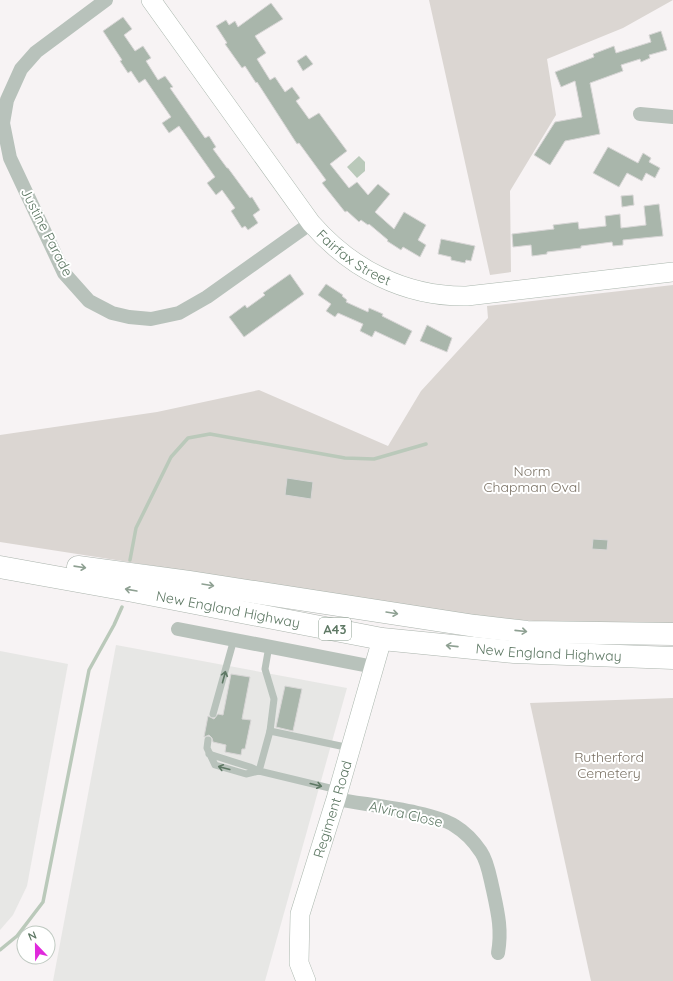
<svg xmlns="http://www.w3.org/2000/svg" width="673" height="981" font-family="Quicksand,sans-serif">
<rect width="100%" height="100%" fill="#f7f3f4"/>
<g fill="#e7e7e5">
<path d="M 116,645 L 347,688 L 265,981 L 53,981 Z"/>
<path d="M 0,651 L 68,664 L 27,886 L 13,915 L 0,930 Z"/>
</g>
<g fill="#dbd6d2">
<path d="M 429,0 L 673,0 L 623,28 L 547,59 L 556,115 L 510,191 L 511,272 L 490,275 Z"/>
<path d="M 673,285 L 673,623 L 560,623 L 482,617 L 0,542 L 0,435 L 157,412 L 259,390 L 388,446 L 421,391 L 488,318 L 487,306 Z"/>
<path d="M 673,698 L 673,981 L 591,981 L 530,703 Z"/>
</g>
<path fill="#bac9ba" d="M 359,156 L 365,162 L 365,171 L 357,178 L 347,167 Z"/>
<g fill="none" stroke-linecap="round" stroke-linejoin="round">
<g stroke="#bac9ba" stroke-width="3.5">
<path d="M 130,560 L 136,528 L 171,457 L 188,438 L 210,434 L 345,458 L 374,459 L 426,444"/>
<path d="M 0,950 L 17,936 L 43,902 L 89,670 L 114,625 L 122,607"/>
</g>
</g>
<g fill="#a9b6ab" stroke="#d8d6d6">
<path d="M 271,3 L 283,19 L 255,36 L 266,53 L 257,59 L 270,80 L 275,77 L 285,92 L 292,87 L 300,98 L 296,101 L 309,119 L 319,113 L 347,151 L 330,164 L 349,188 L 357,182 L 368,195 L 378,184 L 390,194 L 375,212 L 394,229 L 404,212 L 426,225 L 418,240 L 426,245 L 420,257 L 403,247 L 401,250 L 387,241 L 388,240 L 369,224 L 368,225 L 361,220 L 359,222 L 347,211 L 345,212 L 322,183 L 326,180 L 299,143 L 297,144 L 257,82 L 256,83 L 245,66 L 242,68 L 225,44 L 227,43 L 216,26 L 226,20 L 229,25 L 235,21 L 238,27 Z"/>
<path d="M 123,17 L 132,29 L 124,35 L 135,51 L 143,46 L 151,58 L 146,61 L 158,80 L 165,76 L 173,87 L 170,88 L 205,138 L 209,136 L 216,147 L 213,149 L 227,168 L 228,168 L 250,198 L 252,197 L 260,210 L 253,215 L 258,223 L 248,230 L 245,226 L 242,228 L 231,211 L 235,208 L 222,190 L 216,195 L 207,183 L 215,177 L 179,126 L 169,133 L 162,123 L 171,117 L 145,79 L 139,83 L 131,71 L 128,73 L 120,61 L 122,60 L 103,31 Z"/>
<path d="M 661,31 L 667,50 L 649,55 L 650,58 L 641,62 L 640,59 L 621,65 L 623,71 L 590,83 L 600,134 L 565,141 L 550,165 L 534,155 L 555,122 L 582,117 L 575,81 L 561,87 L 555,72 L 594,57 L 593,54 L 614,46 L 616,53 L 651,42 L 649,35 Z"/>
<path d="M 306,55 L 313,64 L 303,71 L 297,61 Z"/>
<path d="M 608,147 L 638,163 L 643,153 L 651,158 L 649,162 L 660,168 L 655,178 L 646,173 L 642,181 L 627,173 L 619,187 L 593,173 Z"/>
<path d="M 633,195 L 634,205 L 622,207 L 621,196 Z"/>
<path d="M 659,204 L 663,236 L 623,240 L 623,245 L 613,246 L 612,242 L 581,246 L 581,248 L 547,252 L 547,254 L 532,256 L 531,245 L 513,247 L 512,234 L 554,229 L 553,225 L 578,222 L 579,229 L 606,226 L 605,216 L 620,214 L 621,228 L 646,225 L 644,206 Z"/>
<path d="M 441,239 L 475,246 L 471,261 L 466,260 L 465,263 L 451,260 L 451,257 L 438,254 Z"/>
<path d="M 290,274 L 304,294 L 244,337 L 229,317 L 245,305 L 247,308 L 265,295 L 263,293 Z"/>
<path d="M 326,284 L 343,295 L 342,296 L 347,300 L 346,302 L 368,312 L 369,308 L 383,314 L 382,316 L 412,331 L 405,345 L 375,331 L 372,337 L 360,331 L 363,324 L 338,313 L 335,317 L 326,311 L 331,304 L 318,295 Z"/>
<path d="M 427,325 L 452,338 L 447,352 L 420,341 Z"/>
<path d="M 287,478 L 313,482 L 311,499 L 285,495 Z"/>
<path d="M 593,539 L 608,540 L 607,550 L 592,549 Z"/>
<path d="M 231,674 L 250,677 L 242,719 L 251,720 L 245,749 L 242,749 L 241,755 L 225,752 L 226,745 L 213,742 L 212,738 L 209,735 L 204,737 L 208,716 L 214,719 L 218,714 L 223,715 Z"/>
<path d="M 285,686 L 302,689 L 293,731 L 276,727 Z"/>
</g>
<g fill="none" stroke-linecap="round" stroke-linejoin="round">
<defs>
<g id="secondary">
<path id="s1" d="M 151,0 L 311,223 C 351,269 405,297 467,296 L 673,272"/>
<path id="s2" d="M 306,981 L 299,963 L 300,914 L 336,799 L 382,639"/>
</g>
<g id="highway">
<path id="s3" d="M 0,567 L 133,591 L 382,639 L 514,652 L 673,658"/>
<path d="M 78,567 L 189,582 L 475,626 L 527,632 L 673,634"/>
</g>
</defs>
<use href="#secondary" stroke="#abb7ae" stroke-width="20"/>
<use href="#highway" stroke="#abb4ad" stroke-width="23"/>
<g stroke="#b8c2bb" stroke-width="7">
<path d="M 269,646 L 265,669 L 274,699 L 270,731 L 350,748"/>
<path d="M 213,714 L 234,639"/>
<path d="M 270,731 L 259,771 L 338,790"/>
<path d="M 208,740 L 207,748 L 215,765 L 246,774 L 259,771"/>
<path d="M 209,754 L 250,767 L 259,771"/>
</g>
<g stroke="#b8c2bb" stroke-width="14">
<path d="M 106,0 L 36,52 L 21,69 L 7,100 L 3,123 L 10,158 L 64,273 L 89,301 L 112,313 L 129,317 L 151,319 L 179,313 L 207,297 L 311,223"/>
<path d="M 640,114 L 673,117"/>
<path d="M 178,629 L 374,667"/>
<path d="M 336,799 C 365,805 433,811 455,826 C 465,832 475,843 481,852 C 488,862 490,878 493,890 C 498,913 502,930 498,953"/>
</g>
<use href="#secondary" stroke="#fff" stroke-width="19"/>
<use href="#highway" stroke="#fff" stroke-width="22"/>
</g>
<defs><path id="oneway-shaft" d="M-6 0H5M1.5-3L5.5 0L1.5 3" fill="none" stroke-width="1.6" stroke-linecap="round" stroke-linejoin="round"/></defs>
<g stroke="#8ea092">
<use href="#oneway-shaft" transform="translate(80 567) rotate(8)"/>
<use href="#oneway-shaft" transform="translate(208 585) rotate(9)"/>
<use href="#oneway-shaft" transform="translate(131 590) rotate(-170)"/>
<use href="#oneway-shaft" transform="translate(392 613) rotate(9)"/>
<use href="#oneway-shaft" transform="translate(521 631) rotate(6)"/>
<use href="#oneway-shaft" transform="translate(452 646) rotate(-174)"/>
</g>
<g stroke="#5e7864">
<use href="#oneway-shaft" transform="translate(224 677) rotate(-75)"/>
<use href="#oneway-shaft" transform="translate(224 768) rotate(-165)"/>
<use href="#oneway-shaft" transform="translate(316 785) rotate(14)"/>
</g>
<g text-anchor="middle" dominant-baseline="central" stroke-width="4" stroke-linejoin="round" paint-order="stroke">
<rect fill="#fff" stroke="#8ea092" stroke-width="1" x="319" y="618" width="32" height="22" rx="3"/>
<g font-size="13" font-weight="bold" fill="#5e7864">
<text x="335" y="629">A43</text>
</g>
<g font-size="14" fill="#5e7864" stroke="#fff">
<text transform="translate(47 232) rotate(63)">Justine Parade</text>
<text stroke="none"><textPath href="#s1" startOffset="330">Fairfax Street</textPath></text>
<text stroke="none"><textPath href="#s3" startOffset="232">New England Highway</textPath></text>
<text stroke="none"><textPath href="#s3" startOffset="556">New England Highway</textPath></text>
<text stroke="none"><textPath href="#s2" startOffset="178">Regiment Road</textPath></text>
<text transform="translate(406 814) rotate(13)">Alvira Close</text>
</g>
<g font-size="14" fill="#7b7265" stroke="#fff">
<text x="532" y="471">Norm<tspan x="532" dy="16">Chapman Oval</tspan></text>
<text x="609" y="757">Rutherford<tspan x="609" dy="16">Cemetery</tspan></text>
</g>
</g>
<g transform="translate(36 945) rotate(338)"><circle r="19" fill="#ffffff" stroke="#bfc9c1"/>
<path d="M0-3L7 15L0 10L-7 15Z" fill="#e029dc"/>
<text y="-6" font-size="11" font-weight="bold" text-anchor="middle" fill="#5e7864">N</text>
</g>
</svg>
